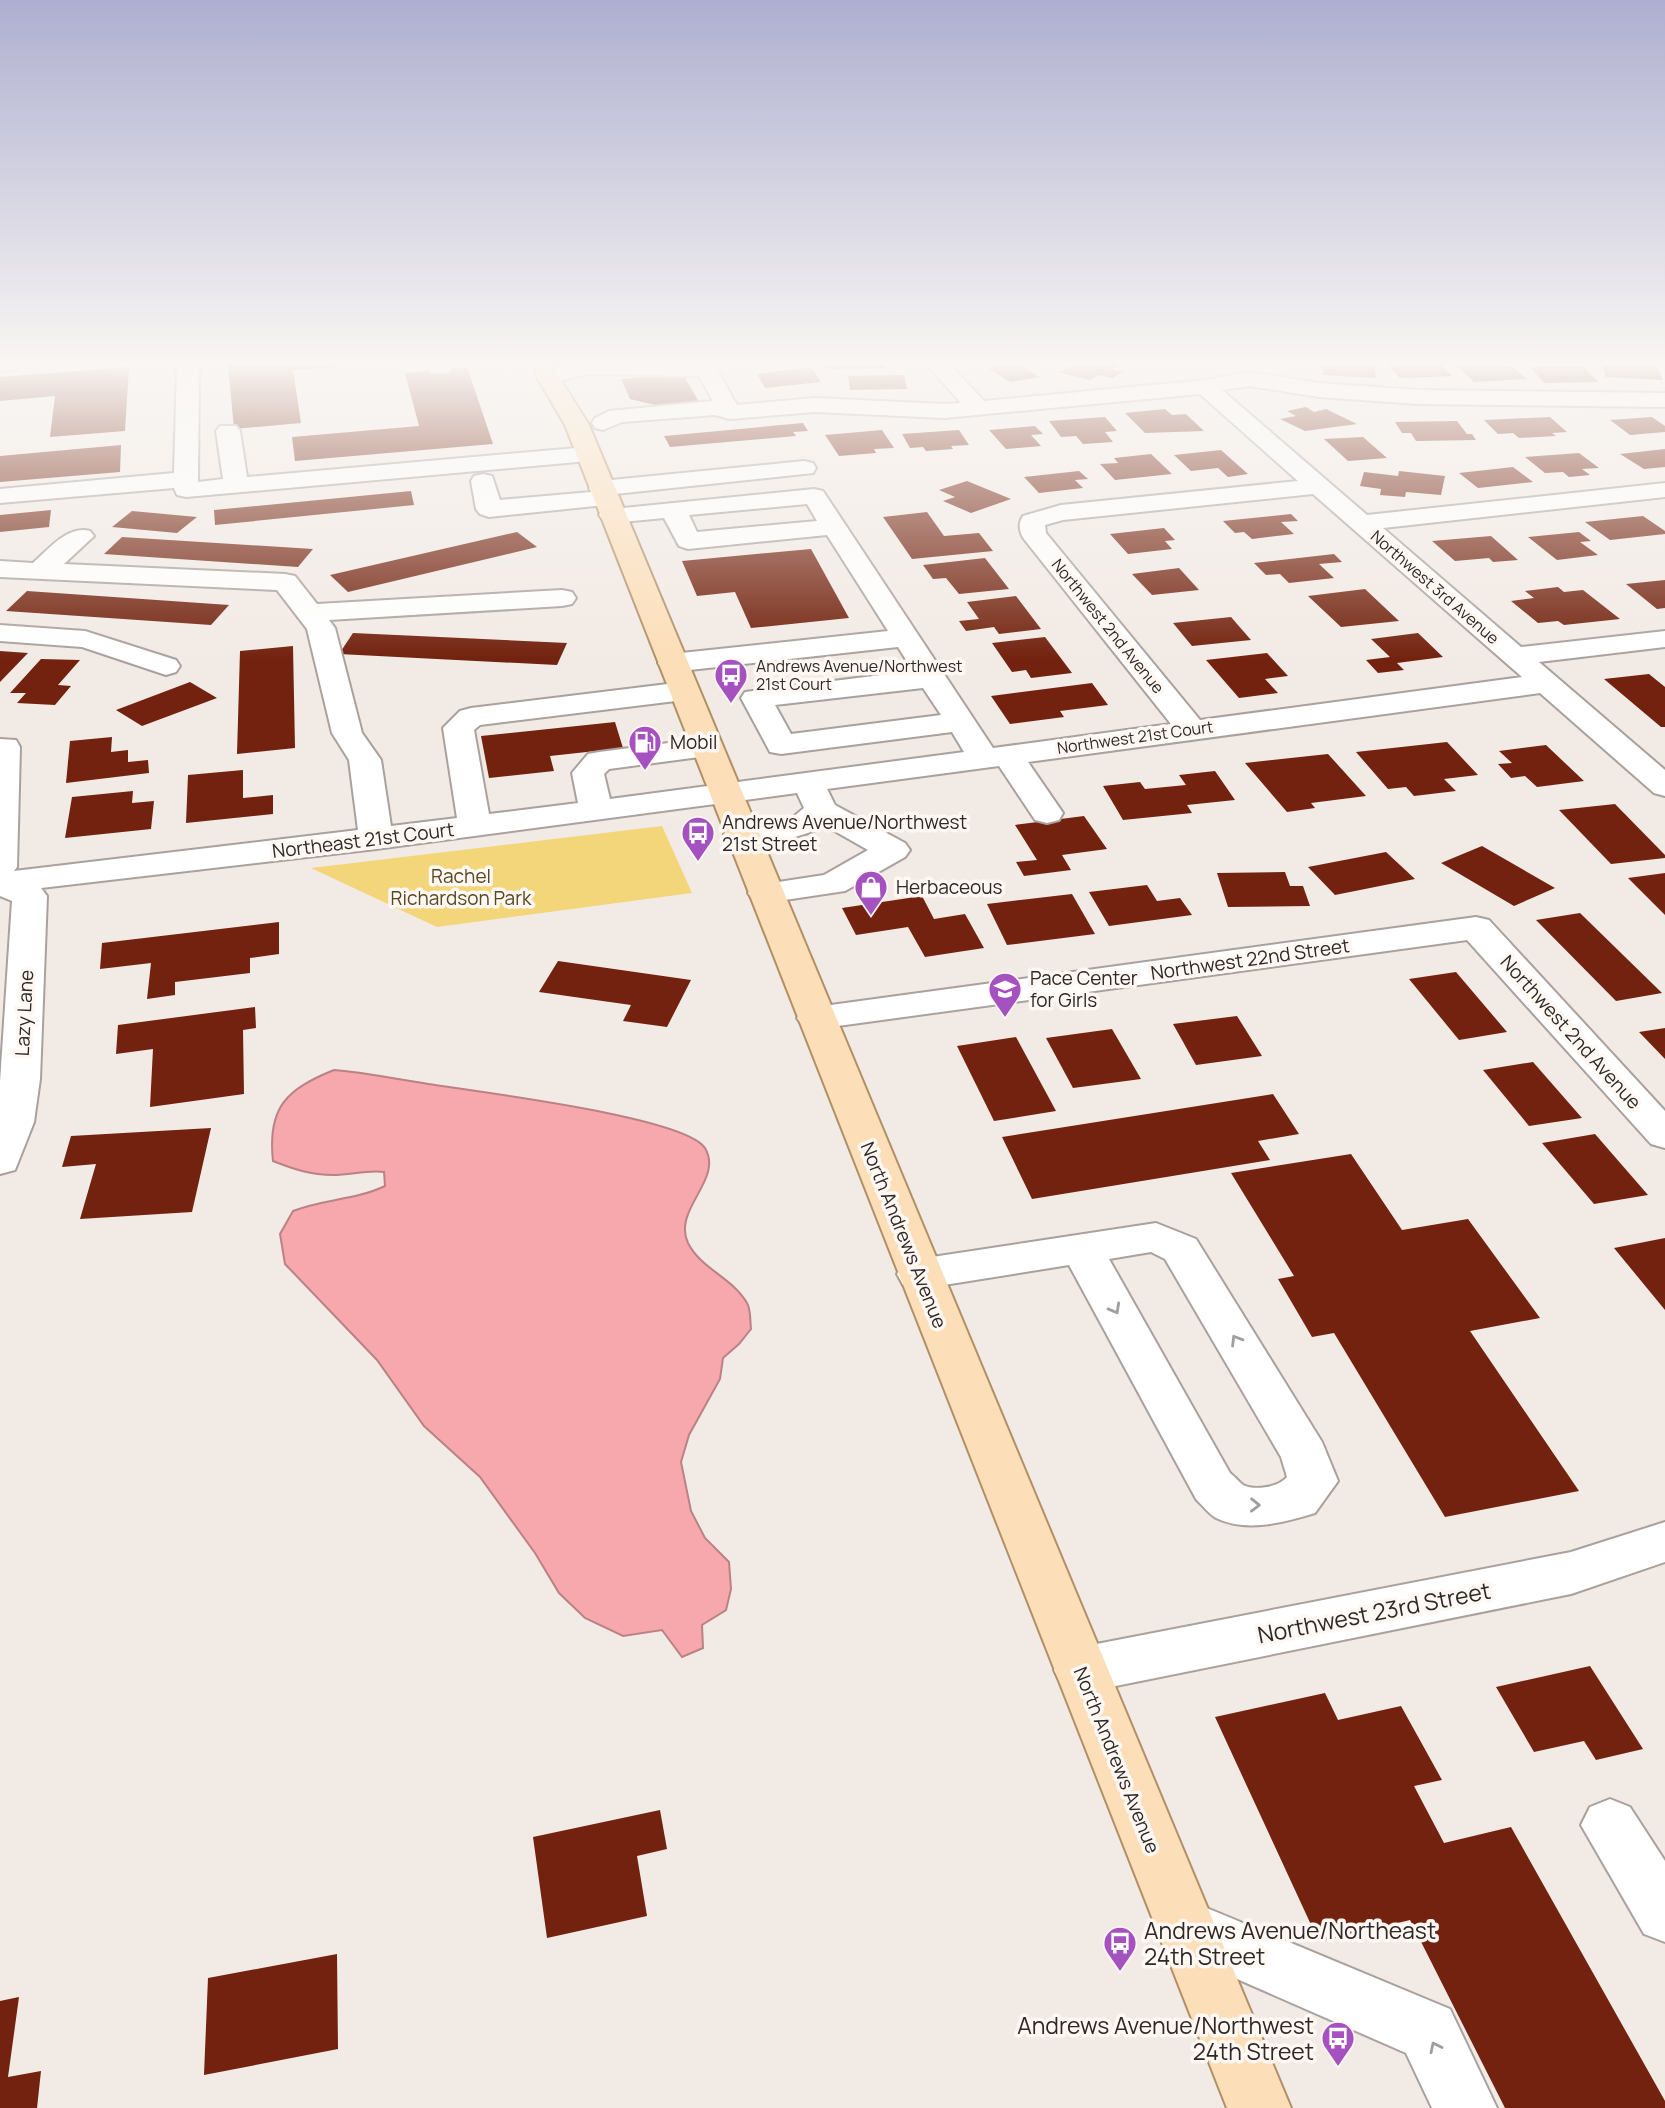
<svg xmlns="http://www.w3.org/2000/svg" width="1665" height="2108" font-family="Manrope,sans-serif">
<rect width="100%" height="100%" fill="#f2eae5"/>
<path fill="#f3d679" d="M 662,826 L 692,893 L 437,927 L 311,868 Z"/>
<path fill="#f7a8ac" stroke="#ba8284" stroke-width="2" d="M 334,1070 C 364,1072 393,1079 423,1083 C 469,1091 684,1116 705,1148 C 724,1180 672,1209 688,1243 C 701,1269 733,1278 747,1303 C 751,1309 750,1321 751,1329 L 739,1344 L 723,1358 L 720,1379 L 689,1435 L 681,1462 L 691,1511 L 705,1538 L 729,1562 L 731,1589 L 726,1610 L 702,1625 L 703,1648 L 682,1657 L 662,1630 L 623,1636 L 585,1618 L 559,1593 L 535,1553 L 480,1477 L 424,1426 L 377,1360 L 285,1264 L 280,1234 L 293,1211 C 323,1199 356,1200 385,1186 L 384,1172 C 366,1170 351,1175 333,1175 C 311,1175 293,1169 273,1161 C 267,1107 287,1089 334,1070 Z"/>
<g fill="#72220e">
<path d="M 228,365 L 338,365 L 338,367 L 293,370 L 301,423 L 234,429 Z"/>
<path d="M 825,365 L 884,365 L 886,368 L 828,369 Z"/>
<path d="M 991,365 L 1020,365 L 1040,377 L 1010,382 L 988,368 L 995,367 Z"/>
<path d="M 1073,365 L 1120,365 L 1111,369 L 1123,372 L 1112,378 L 1098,375 L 1090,380 L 1059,372 Z"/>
<path d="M 1322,365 L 1374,365 L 1376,378 L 1323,375 Z"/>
<path d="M 1388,365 L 1441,365 L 1452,376 L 1400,378 Z"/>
<path d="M 1456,365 L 1513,367 L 1527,379 L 1474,382 Z"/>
<path d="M 1602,365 L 1656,365 L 1663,380 L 1606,377 Z"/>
<path d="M 129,367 L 125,431 L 50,437 L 55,396 L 0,401 L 0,377 Z"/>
<path d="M 467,367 L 493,444 L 295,461 L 292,437 L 419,426 L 405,373 Z"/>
<path d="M 811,367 L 821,382 L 765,388 L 757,374 Z"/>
<path d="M 1530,367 L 1584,367 L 1598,382 L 1544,383 Z"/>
<path d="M 683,374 L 699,402 L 659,406 L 630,399 L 621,379 Z"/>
<path d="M 904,375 L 907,389 L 850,390 L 848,376 Z"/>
<path d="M 1306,407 L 1314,412 L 1326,409 L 1357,424 L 1305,431 L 1280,419 L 1296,416 L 1287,411 Z"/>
<path d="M 1165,409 L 1172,415 L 1186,414 L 1204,431 L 1145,433 L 1125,413 Z"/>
<path d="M 1105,417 L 1117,431 L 1105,432 L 1113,442 L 1083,444 L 1076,436 L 1061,437 L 1049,421 Z"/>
<path d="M 1550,417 L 1567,432 L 1552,433 L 1556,436 L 1519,438 L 1513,433 L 1498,434 L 1484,420 Z"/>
<path d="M 1652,417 L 1665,426 L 1665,432 L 1630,435 L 1610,420 Z"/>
<path d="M 1457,421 L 1467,434 L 1472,434 L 1476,440 L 1416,441 L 1411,433 L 1402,433 L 1395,422 Z"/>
<path d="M 803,423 L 808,431 L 793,432 L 796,436 L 670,447 L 664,436 Z"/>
<path d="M 1035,426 L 1043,434 L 1031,435 L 1041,446 L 1006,449 L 989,430 Z"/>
<path d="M 882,430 L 894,448 L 874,449 L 876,453 L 839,456 L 825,435 Z"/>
<path d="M 959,430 L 969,445 L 951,446 L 953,449 L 926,451 L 923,447 L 910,448 L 902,434 Z"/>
<path d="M 1363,437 L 1387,458 L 1348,461 L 1324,439 Z"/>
<path d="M 121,445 L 120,472 L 0,482 L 0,456 Z"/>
<path d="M 1665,449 L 1665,467 L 1644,469 L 1620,454 Z"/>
<path d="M 1221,450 L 1248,474 L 1228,477 L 1218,468 L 1191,471 L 1174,455 Z"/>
<path d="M 1579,453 L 1599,468 L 1582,469 L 1590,475 L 1569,477 L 1563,472 L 1545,473 L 1525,457 Z"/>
<path d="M 1151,454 L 1172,474 L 1115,480 L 1100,464 L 1118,463 L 1114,458 Z"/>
<path d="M 1513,467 L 1533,482 L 1478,488 L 1459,473 Z"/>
<path d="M 1079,471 L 1088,479 L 1075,480 L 1083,488 L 1039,493 L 1024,477 Z"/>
<path d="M 1399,471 L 1445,476 L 1441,495 L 1406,492 L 1405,497 L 1380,495 L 1381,489 L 1360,486 L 1364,472 L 1398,476 Z"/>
<path d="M 967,481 L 1011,499 L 971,513 L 943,501 L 955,497 L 939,490 Z"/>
<path d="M 411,491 L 414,505 L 215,525 L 214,510 Z"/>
<path d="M 51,510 L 49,527 L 0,532 L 0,515 Z"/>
<path d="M 132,511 L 197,517 L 177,533 L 112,527 Z"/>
<path d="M 927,512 L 944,536 L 979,533 L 993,551 L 912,559 L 883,517 Z"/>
<path d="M 1291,514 L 1298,521 L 1281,522 L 1294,534 L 1252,539 L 1244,532 L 1235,533 L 1223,521 Z"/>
<path d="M 1643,516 L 1665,531 L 1665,534 L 1610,540 L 1585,522 Z"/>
<path d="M 1164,528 L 1175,540 L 1165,541 L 1172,549 L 1128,554 L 1110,534 Z"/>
<path d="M 517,532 L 537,547 L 348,592 L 330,575 Z"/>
<path d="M 1579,532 L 1591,541 L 1580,542 L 1598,555 L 1557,560 L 1528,537 Z"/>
<path d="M 1491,536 L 1518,560 L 1493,562 L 1489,558 L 1455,561 L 1432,541 Z"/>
<path d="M 122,537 L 313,549 L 298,567 L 104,554 Z"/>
<path d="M 811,549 L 849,618 L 751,628 L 735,592 L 697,596 L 682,561 Z"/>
<path d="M 1334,554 L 1342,562 L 1319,564 L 1334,578 L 1289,583 L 1280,574 L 1266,575 L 1254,563 Z"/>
<path d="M 985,558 L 1009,589 L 959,594 L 946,578 L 933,579 L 923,565 Z"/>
<path d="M 1179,568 L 1199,590 L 1152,595 L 1132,574 Z"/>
<path d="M 1665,580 L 1665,608 L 1657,609 L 1626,584 Z"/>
<path d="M 1558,587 L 1564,592 L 1583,590 L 1620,619 L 1564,625 L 1558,621 L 1538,623 L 1511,601 L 1534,598 L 1525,591 Z"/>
<path d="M 1365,589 L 1399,621 L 1341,627 L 1308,596 Z"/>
<path d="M 27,591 L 229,605 L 211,625 L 6,611 Z"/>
<path d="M 1016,596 L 1041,629 L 999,634 L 994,627 L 966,631 L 959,621 L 979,619 L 967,602 Z"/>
<path d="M 1231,617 L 1251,640 L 1192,646 L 1173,623 Z"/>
<path d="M 353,633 L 567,643 L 557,665 L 339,654 Z"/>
<path d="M 1418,633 L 1443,657 L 1397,663 L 1404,670 L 1378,673 L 1366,660 L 1390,657 L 1371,639 Z"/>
<path d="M 1045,637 L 1072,673 L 1031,678 L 1026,670 L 1012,672 L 992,643 Z"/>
<path d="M 293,646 L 295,748 L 237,754 L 240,651 Z"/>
<path d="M 0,651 L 28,653 L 0,682 Z"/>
<path d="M 1267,653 L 1288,676 L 1265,679 L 1278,693 L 1239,698 L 1206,660 Z"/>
<path d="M 41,659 L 80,660 L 58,685 L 71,686 L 55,705 L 17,703 L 26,693 L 10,693 Z"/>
<path d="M 1649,674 L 1665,687 L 1665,727 L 1661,727 L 1604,679 Z"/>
<path d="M 190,682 L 217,698 L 142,726 L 116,710 Z"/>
<path d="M 1092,683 L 1108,705 L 1060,711 L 1064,717 L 1010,724 L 991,696 Z"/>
<path d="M 615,722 L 623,748 L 550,756 L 554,771 L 489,778 L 481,736 Z"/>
<path d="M 112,737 L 111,752 L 128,750 L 128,762 L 148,760 L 149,773 L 66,783 L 70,741 Z"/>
<path d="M 1447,742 L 1478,775 L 1444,779 L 1456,791 L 1414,796 L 1406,787 L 1388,789 L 1356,752 Z"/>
<path d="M 1546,745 L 1584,781 L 1537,787 L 1525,776 L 1511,778 L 1498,764 L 1512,763 L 1499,751 Z"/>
<path d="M 1328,754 L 1366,796 L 1311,803 L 1315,808 L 1287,812 L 1245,763 Z"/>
<path d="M 243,770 L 243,798 L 273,795 L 273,814 L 186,823 L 188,775 Z"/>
<path d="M 1215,771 L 1235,800 L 1187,805 L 1192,813 L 1123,820 L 1103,786 L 1140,782 L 1145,789 L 1186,785 L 1179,775 Z"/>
<path d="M 133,791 L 132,803 L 154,801 L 151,829 L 65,838 L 72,797 Z"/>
<path d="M 1615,804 L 1665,855 L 1665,858 L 1611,864 L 1559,810 Z"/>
<path d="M 1084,816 L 1107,849 L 1062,855 L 1071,870 L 1024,876 L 1016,862 L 1037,860 L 1015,825 Z"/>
<path d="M 1482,846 L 1555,888 L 1514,906 L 1441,863 Z"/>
<path d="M 1386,852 L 1415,879 L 1335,895 L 1308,867 Z"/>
<path d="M 1285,872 L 1290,886 L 1303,886 L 1310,906 L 1228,907 L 1217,873 Z"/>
<path d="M 1665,873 L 1665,915 L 1628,878 Z"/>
<path d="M 1147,885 L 1157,901 L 1180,898 L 1192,915 L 1109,926 L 1089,892 Z"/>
<path d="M 1072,894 L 1095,934 L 1007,945 L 987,904 Z"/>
<path d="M 922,896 L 934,919 L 965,914 L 984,948 L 925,957 L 908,927 L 856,935 L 842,908 Z"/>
<path d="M 1580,913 L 1662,993 L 1616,1001 L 1536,920 Z"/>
<path d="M 279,922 L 279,954 L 250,958 L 250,973 L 175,982 L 175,995 L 147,999 L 151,963 L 100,969 L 102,943 Z"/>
<path d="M 558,961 L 691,980 L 667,1027 L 623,1021 L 631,1005 L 539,992 Z"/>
<path d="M 1456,972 L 1507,1032 L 1459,1040 L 1409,979 Z"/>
<path d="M 255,1007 L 256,1028 L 243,1030 L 244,1094 L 150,1107 L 153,1049 L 116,1054 L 118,1025 Z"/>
<path d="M 1237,1016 L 1262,1056 L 1196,1065 L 1173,1024 Z"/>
<path d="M 1665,1028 L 1665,1059 L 1639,1032 Z"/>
<path d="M 1112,1029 L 1141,1079 L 1073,1088 L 1046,1038 Z"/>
<path d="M 1016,1037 L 1056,1111 L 994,1121 L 957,1046 Z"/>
<path d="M 1533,1062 L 1582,1118 L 1529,1126 L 1483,1070 Z"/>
<path d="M 1273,1094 L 1299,1134 L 1258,1141 L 1270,1160 L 1032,1199 L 1002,1137 Z"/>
<path d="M 211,1128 L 192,1212 L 80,1219 L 96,1164 L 62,1167 L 71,1136 Z"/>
<path d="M 1595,1134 L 1648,1195 L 1594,1204 L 1542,1143 Z"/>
<path d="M 1351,1154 L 1402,1230 L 1468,1219 L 1540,1318 L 1470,1331 L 1579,1491 L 1445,1517 L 1334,1333 L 1312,1337 L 1278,1279 L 1294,1276 L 1231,1173 Z"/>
<path d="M 1665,1238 L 1665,1310 L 1614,1248 Z"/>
<path d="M 1590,1666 L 1643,1749 L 1596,1760 L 1584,1741 L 1534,1752 L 1496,1687 Z"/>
<path d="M 1325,1693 L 1338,1720 L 1401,1706 L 1442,1780 L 1414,1786 L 1444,1843 L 1511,1827 L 1665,2101 L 1665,2108 L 1505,2108 L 1410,1920 L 1319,1942 L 1215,1717 Z"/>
<path d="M 660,1810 L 667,1849 L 637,1856 L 647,1916 L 547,1938 L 533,1837 Z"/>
<path d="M 337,1954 L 338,2049 L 204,2075 L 208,1978 Z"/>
<path d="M 19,1997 L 8,2077 L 41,2071 L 37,2108 L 0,2108 L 0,2001 Z"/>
</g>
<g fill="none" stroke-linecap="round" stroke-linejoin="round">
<defs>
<g id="minor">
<path d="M 0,365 L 19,365 L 16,370 L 0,371 Z"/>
<path d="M 177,365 L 199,365 L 198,482 L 223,479 L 216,431 L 220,426 L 236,426 L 240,431 L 247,477 L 588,447 L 596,449 L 600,454 L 596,459 L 588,461 L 186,497 L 177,495 L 174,488 L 0,503 L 0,489 L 174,473 Z"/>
<path d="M 428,365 L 450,365 L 451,367 L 448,372 L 432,372 Z"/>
<path d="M 574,365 L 711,365 L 717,370 L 737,405 L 815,398 L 944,404 L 961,403 L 927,365 L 950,365 L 984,401 L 1205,380 L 1249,372 L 1319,383 L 1418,390 L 1665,393 L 1665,407 L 1418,404 L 1319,397 L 1249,386 L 1222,390 L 1367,515 L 1665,483 L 1665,497 L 1383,528 L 1521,647 L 1665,631 L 1665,647 L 1539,662 L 1665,770 L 1665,796 L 1654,793 L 1540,693 L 1028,762 L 1063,813 L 1059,820 L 1047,823 L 1035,820 L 999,766 L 827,789 L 835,805 L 905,843 L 910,850 L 905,857 L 845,891 L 765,903 L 753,900 L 748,893 L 753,886 L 824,875 L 868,850 L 824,825 C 806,839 751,846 729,841 L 724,834 L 729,827 L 793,817 L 804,808 L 797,793 L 376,849 L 41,888 L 47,896 L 40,1079 L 34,1122 L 15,1170 L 0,1174 L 0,1082 L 12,901 L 0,896 L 0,739 L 16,740 L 20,747 L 17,867 L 14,871 L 358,830 L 349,760 L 332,733 L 307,629 L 277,590 L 0,577 L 0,561 L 33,563 C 49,549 68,525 90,531 L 94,536 L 64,564 L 285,574 L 295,576 L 317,604 L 562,590 L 572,592 L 576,598 L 572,604 L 562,606 L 329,620 L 335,628 L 362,733 L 381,760 L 391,826 L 457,818 L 443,728 L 460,711 L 471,708 L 684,682 L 694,685 L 699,691 L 694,697 L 684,700 L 480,725 L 474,730 L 489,814 L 578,803 L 572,773 L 588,754 L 599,752 L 707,738 L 718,740 L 722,747 L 718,754 L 707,756 L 609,769 L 604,774 L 610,799 L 964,752 L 952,732 L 781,754 L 770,752 L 741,698 L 745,692 L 913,671 L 898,647 L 672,672 L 662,669 L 658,663 L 662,657 L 672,654 L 888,631 L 827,535 L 688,549 L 679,546 L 664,518 L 612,523 L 603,520 L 599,515 L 603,510 L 814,489 L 823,491 L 993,748 L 1171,724 L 1024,539 C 1019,532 1018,523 1023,516 L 1061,505 L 1298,481 L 1200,394 L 944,418 L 815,412 L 730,419 L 715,415 L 622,422 L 603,430 L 595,428 L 592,423 L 595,418 L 609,411 L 713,401 L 699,376 L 588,374 L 548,384 L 540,382 L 537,377 L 540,372 ZM 1313,494 L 1522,677 L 1200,720 L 1046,533 L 1045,525 L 1063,520 ZM 807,504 L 817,521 L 697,532 L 689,515 ZM 923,688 L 941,715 L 791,734 L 775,705 Z"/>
<path d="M 804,461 L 813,463 L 816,468 L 813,473 L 615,494 L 617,498 L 614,503 L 605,505 L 489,517 L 480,514 L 476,509 L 471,481 L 474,476 L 483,474 L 492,476 L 500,500 L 591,492 L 589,488 L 592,483 L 601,481 Z"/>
<path d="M 0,625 L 85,631 L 176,660 L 180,666 L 176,672 L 166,675 L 82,647 L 0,641 Z"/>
<path d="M 1476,917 L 1489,920 L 1665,1111 L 1665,1148 L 1651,1144 L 1467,940 L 816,1029 L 803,1026 L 797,1018 L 803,1010 L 816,1007 Z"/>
<path d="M 1156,1223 L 1196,1239 L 1322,1442 L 1338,1481 L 1315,1513 C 1285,1522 1247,1533 1216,1518 C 1209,1514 1202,1505 1196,1499 L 1069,1265 L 919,1289 L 903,1285 L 897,1274 L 903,1263 L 919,1259 ZM 1151,1252 L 1165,1259 L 1281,1457 L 1287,1477 C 1279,1487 1255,1491 1243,1485 C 1239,1482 1234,1476 1230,1473 L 1109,1259 Z"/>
<path d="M 1665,1522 L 1665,1562 L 1571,1594 L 1081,1693 L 1062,1686 L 1054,1670 L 1062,1654 L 1081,1647 L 1571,1552 Z"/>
<path d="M 1610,1799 L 1630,1807 L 1665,1861 L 1665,1942 L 1644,1934 L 1581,1825 L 1590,1807 Z"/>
<path d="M 1185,1899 L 1450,2009 L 1497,2108 L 1432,2108 L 1406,2053 L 1164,1947 L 1155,1927 L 1164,1907 Z"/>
</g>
<path id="major" d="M 534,365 L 556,365 L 559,377 L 589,425 L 1291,2108 L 1227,2108 L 565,425 L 537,377 Z"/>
</defs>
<use href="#minor" stroke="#a9a19d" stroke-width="4"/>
<use href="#major" stroke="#b29067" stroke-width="4"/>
<use href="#minor" fill="#fff" fill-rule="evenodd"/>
<use href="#major" fill="#fcdeb8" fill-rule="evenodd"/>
</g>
<defs><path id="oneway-chevron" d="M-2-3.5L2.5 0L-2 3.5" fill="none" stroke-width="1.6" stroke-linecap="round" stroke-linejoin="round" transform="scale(1.75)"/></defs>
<g stroke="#a09f9e">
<use href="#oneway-chevron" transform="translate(1115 1309) rotate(61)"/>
<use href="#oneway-chevron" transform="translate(1236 1340) rotate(-121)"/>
<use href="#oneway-chevron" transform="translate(1255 1505) rotate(1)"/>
<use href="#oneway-chevron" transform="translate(1435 2047) rotate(-116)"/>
</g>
<linearGradient id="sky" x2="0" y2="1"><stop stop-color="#aeafd0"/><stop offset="0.55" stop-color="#f9f6f3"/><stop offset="1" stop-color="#f9f6f3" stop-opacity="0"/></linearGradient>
<rect width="1665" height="660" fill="url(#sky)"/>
<defs>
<symbol id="bus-pin" viewBox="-11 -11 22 30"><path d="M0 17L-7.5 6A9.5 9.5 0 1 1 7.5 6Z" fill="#a651c0" stroke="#fff7f2"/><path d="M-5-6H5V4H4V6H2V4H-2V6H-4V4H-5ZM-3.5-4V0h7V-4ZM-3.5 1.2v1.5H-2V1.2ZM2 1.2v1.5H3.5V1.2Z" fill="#fff"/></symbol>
<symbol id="fuel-pin" viewBox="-11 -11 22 30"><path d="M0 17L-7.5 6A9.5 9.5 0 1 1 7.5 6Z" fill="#a651c0" stroke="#fff7f2"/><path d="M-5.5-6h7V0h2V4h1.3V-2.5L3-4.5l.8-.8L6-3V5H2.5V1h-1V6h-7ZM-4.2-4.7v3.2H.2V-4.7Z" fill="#fff"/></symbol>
<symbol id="shop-pin" viewBox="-11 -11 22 30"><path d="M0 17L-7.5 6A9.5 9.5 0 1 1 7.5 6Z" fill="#a651c0" stroke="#fff7f2"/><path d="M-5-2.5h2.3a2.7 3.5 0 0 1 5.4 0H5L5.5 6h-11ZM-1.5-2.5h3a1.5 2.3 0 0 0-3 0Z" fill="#fff"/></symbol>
<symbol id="school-pin" viewBox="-11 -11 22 30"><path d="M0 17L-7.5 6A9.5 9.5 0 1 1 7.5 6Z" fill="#a651c0" stroke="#fff7f2"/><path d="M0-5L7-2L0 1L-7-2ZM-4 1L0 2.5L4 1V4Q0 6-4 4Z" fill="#fff"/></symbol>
</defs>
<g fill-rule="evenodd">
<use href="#bus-pin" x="712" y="656" width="38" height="52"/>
<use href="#fuel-pin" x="626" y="723" width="38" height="52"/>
<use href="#bus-pin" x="679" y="814" width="38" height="52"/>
<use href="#shop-pin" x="852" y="868" width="38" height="52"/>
<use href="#school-pin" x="986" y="970" width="38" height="52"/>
<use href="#bus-pin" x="1101" y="1924" width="38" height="52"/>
<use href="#bus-pin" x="1319" y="2019" width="38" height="52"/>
</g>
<g text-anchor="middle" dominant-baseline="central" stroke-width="7" stroke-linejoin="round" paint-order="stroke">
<g font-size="16" fill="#2c2928" stroke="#fff7f2">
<text transform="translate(1435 587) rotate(41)">Northwest 3rd Avenue</text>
<text transform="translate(1108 626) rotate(51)">Northwest 2nd Avenue</text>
<text transform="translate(1135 737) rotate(-8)">Northwest 21st Court</text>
</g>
<g font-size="16" fill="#2c2928" stroke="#fff7f2" text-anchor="start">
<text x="756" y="666">Andrews Avenue/Northwest<tspan x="756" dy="18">21st Court</tspan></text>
</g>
<g font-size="19" fill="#2c2928" stroke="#fff7f2" text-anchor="start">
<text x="670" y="742">Mobil</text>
<text x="722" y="822">Andrews Avenue/Northwest<tspan x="722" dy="22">21st Street</tspan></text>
<text x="896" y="887">Herbaceous</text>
<text x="1030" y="978">Pace Center<tspan x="1030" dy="22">for Girls</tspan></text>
</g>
<g font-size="19" fill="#2c2928" stroke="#fff7f2">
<text transform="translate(363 840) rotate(-7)">Northeast 21st Court</text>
<text transform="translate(1250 959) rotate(-8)">Northwest 22nd Street</text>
<text transform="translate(24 1013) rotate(-87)">Lazy Lane</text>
<text transform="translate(1571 1032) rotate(48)">Northwest 2nd Avenue</text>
<text transform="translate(904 1235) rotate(68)">North Andrews Avenue</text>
<text transform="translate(1117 1760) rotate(68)">North Andrews Avenue</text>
</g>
<g font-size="19" fill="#554922" stroke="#fff7f2">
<text x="461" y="876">Rachel<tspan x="461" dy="22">Richardson Park</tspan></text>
</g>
<g font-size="23" fill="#2c2928" stroke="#fff7f2">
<text transform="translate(1374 1612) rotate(-11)">Northwest 23rd Street</text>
</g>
<g font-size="23" fill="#2c2928" stroke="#fff7f2" text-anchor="start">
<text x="1144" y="1930">Andrews Avenue/Northeast<tspan x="1144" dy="26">24th Street</tspan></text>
<text x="1314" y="2025" text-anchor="end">Andrews Avenue/Northwest<tspan x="1314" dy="26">24th Street</tspan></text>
</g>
</g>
</svg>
